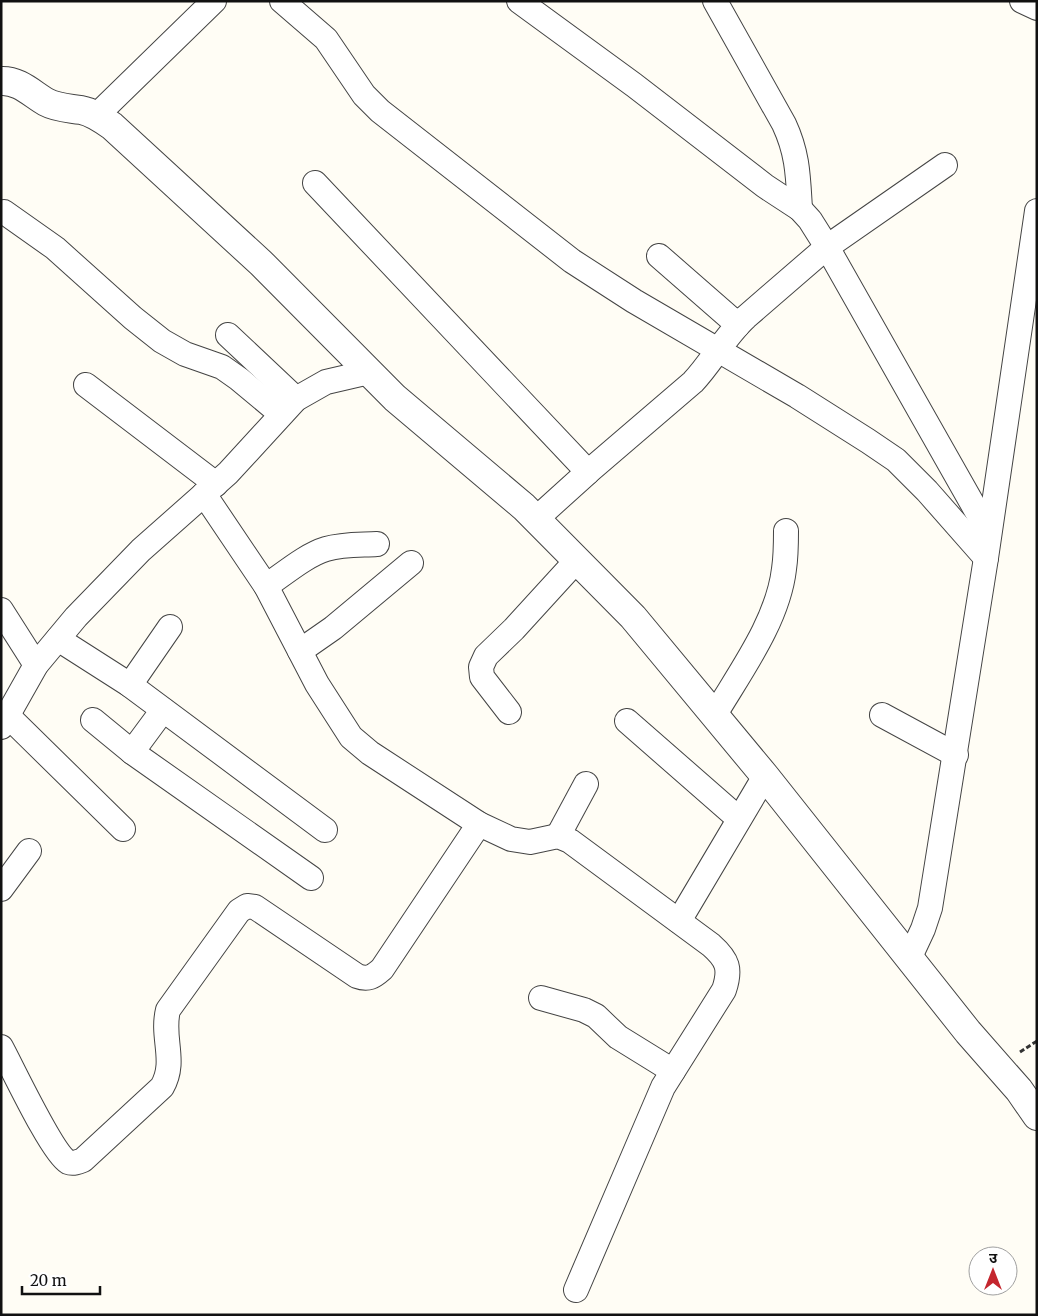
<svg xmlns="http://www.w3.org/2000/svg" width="1038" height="1316" font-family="Merriweather,'Noto Sans Devanagari',serif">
<rect width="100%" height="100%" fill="#fffdf5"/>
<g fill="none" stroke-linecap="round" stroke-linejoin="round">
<defs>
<g id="minor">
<path d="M 282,1 L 326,39 L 364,95 L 380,111 L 572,261 L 634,301 L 797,396 L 868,441 L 896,460 L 927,491 L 986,558"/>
<path d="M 519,1 L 634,85 L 765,186 L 800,209 L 810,220 L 827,247 L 989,533"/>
<path d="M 715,1 L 784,124 C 798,154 798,176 800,209"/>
<path d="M 1022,1 L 1037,8"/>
<path d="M 96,116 L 214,1"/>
<path d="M 315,183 L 588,472"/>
<path d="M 4,212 L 55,248 L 133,318 L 162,341 L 185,354 L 222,367 L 239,379 L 281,414"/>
<path d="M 659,256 L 738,325"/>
<path d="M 228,335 L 296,399"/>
<path d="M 86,385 L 216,484"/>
<path d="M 204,494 L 266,586 L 317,684 L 351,737 L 370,753 L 479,824 L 511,839 L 530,842 L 558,836 L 570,841 L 711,945 C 728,960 731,969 724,990 L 663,1087 L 576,1290"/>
<path d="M 536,519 L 588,472 L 693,382 C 712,362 725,336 746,317 L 827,247 L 945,165"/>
<path d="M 266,586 C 284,574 306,555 326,549 C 343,544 360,545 377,544"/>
<path d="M 1,610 L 36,665"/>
<path d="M 58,639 L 130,685 L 325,830"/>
<path d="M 300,651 L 333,628 L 411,563"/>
<path d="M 130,685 L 170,627"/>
<path d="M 509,712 L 482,677 L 481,667 L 486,656 L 514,629 L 577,560"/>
<path d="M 882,715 L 956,755"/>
<path d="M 8,716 L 123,829"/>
<path d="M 714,716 C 740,672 778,621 784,569 C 786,556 786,543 786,531"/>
<path d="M 93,720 L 132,752 L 311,878"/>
<path d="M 627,721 L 739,819"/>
<path d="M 1,727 L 36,665 L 76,617 L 141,550 L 228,473 L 296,399 L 326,382 L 369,372"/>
<path d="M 132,752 L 163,710"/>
<path d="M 558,836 L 586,784"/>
<path d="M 1,889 L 29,851"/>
<path d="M 679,921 L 765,776"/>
<path d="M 909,959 L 923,929 L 930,908 L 986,558 L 1037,211"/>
<path d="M 541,998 L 584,1010 L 596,1016 L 618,1037 L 673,1071"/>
<path d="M 1,1047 C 12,1067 52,1153 68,1162 C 73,1164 78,1162 83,1160 L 162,1087 C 177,1061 161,1038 168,1010 L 239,911 L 247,906 L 255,907 L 357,976 C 368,980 373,977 382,969 L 479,824"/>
</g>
<path id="tertiary" d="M 1,81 C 19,80 32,94 46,102 C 57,108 69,108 81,110 C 92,112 102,119 112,126 L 261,263 L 395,398 L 524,507 L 633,617 L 765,776 L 968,1032 L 1019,1090 L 1037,1116"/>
</defs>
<use href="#minor" stroke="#444" stroke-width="26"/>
<use href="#tertiary" stroke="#444" stroke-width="30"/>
<path stroke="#333" stroke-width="3" stroke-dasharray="5 2.5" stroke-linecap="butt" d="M 1020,1052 L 1037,1041"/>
<use href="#minor" stroke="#fff" stroke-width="24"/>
<use href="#tertiary" stroke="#fff" stroke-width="28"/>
</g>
<rect width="1038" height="1316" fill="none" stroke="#111111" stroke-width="5"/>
<g transform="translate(993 1271)"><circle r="24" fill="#ffffff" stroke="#a0a0a0"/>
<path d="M0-4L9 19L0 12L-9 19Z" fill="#c4262e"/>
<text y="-8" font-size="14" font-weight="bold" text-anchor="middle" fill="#111111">उ</text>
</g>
<path d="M22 1286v8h78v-8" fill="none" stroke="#111111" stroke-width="2.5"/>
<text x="30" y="1286" font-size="15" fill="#111111" stroke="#ffffff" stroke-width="4" paint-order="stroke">20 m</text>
</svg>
